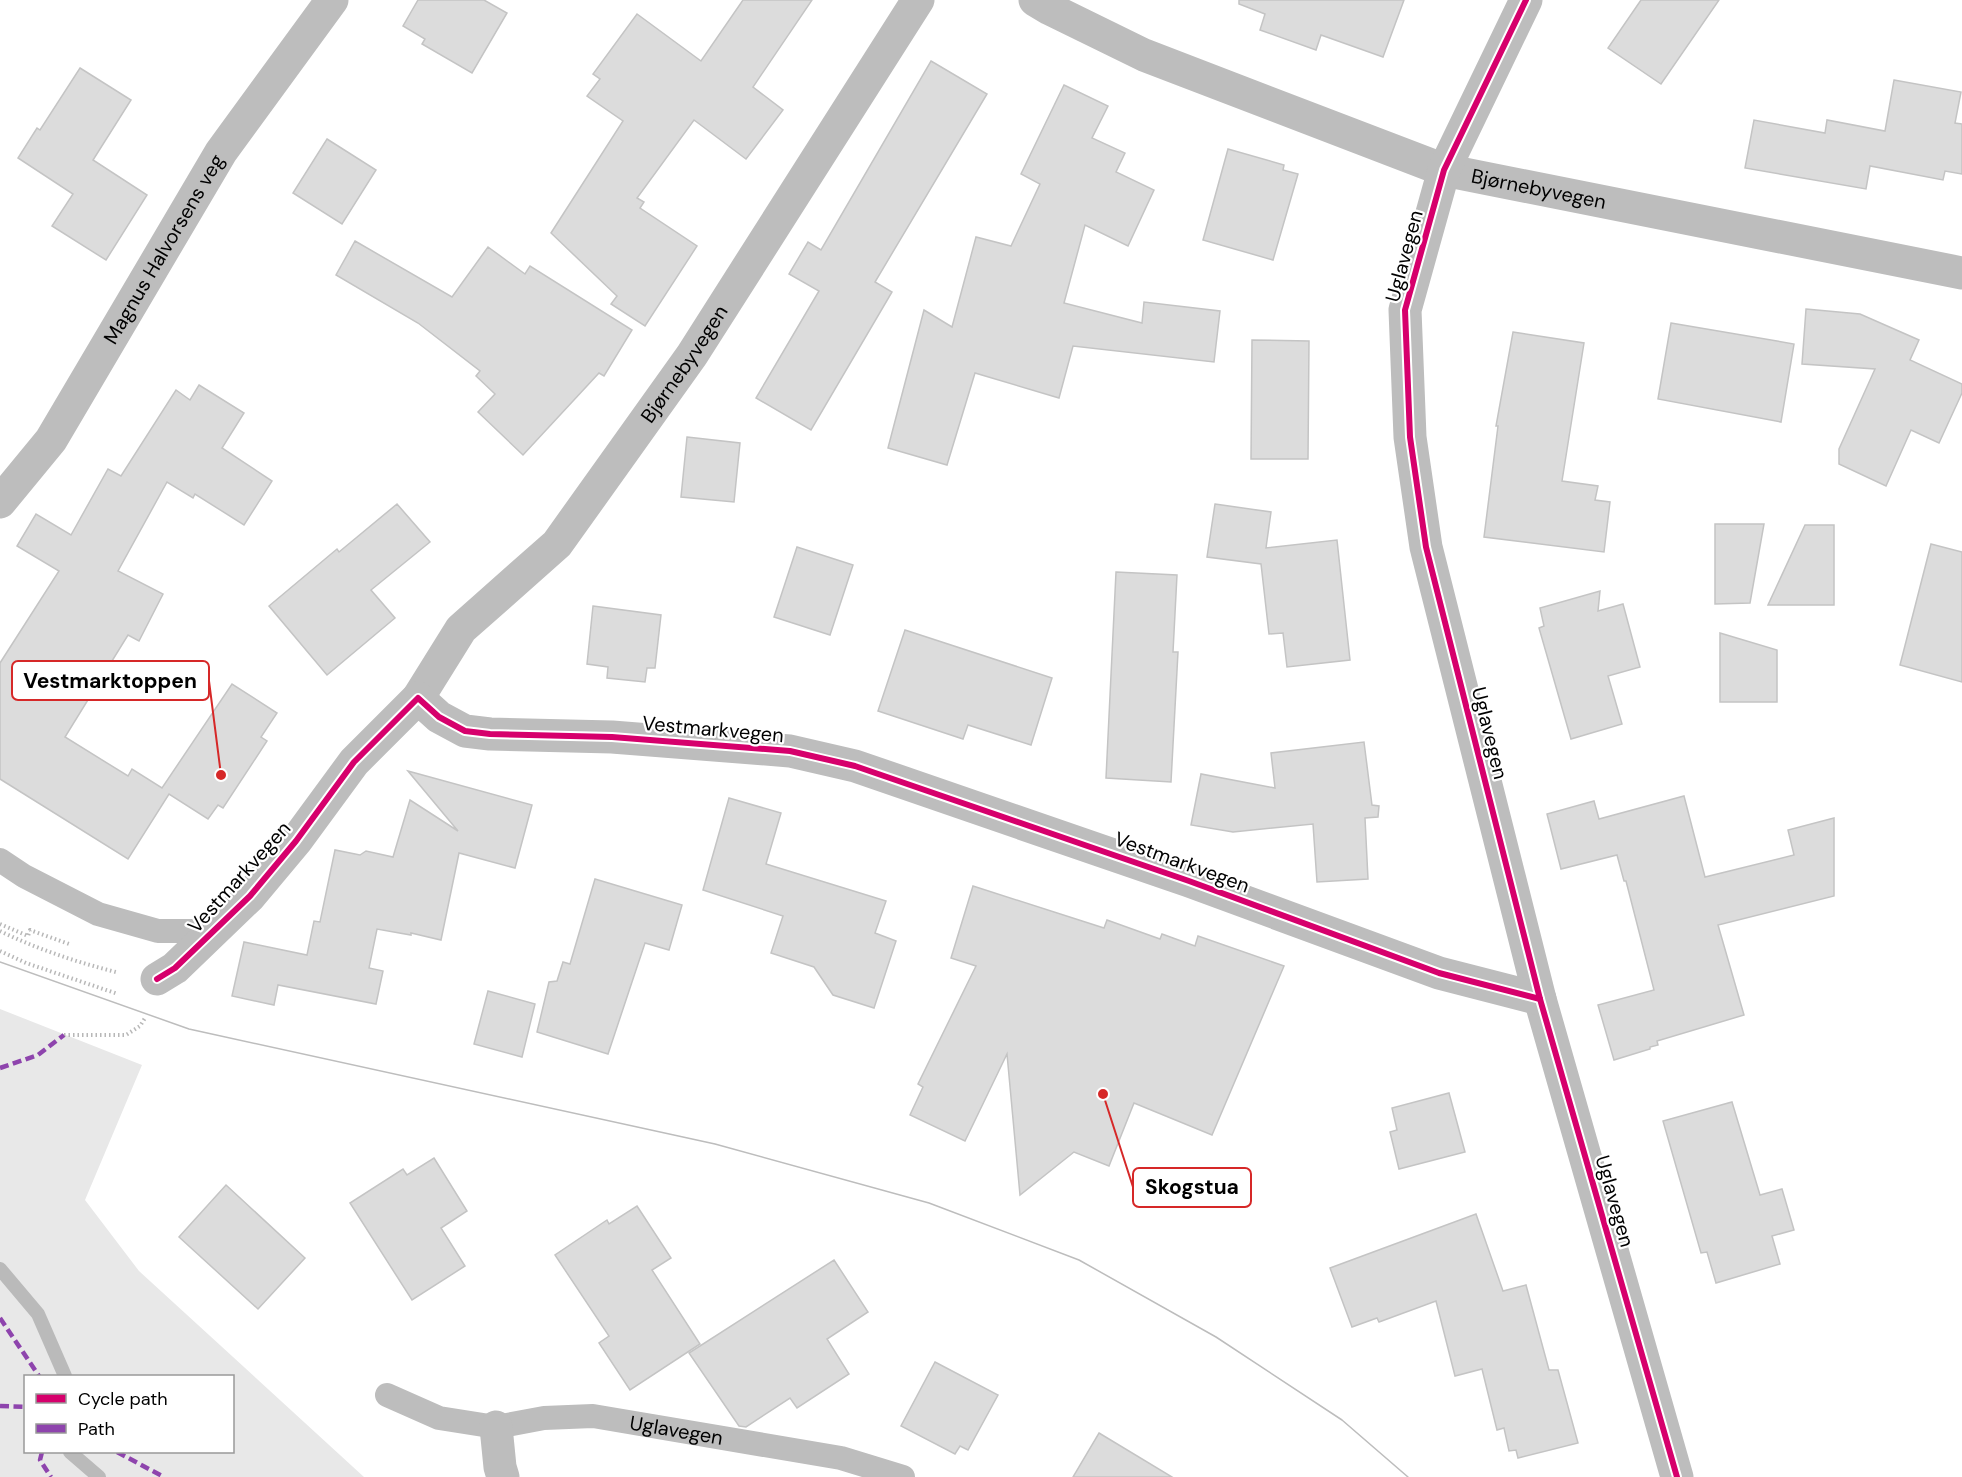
<svg xmlns="http://www.w3.org/2000/svg" width="1962" height="1477" font-family="'DM Sans',sans-serif">
<rect width="100%" height="100%" fill="#fff"/>
<path fill="#e8e8e8" fill-rule="evenodd" d="M 0,1009 L 142,1065 L 85,1200 L 139,1271 L 364,1477 L 0,1477 ZM 232,1376 L 232,1452 L 26,1452 L 26,1376 Z"/>
<g fill="none" stroke-linecap="round" stroke-linejoin="round">
<g stroke="#bababa" stroke-width="14">
<path d="M 0,1269 L 38,1314 L 65,1376"/>
<path d="M 70,1452 L 99,1477"/>
</g>
</g>
<g fill="#dcdcdc" stroke="#c4c4c4" stroke-width="1.5">
<path d="M 418,0 L 484,0 L 507,13 L 472,73 L 422,44 L 425,39 L 403,26 Z"/>
<path d="M 743,0 L 812,0 L 753,87 L 783,110 L 746,159 L 694,120 L 637,198 L 644,202 L 640,208 L 697,246 L 645,326 L 611,304 L 617,296 L 551,233 L 623,121 L 587,96 L 600,79 L 593,74 L 637,14 L 701,61 Z"/>
<path d="M 1239,0 L 1404,0 L 1383,57 L 1321,35 L 1316,50 L 1260,30 L 1265,14 L 1239,4 Z"/>
<path d="M 1641,0 L 1719,0 L 1661,84 L 1608,48 Z"/>
<path d="M 931,61 L 987,94 L 875,282 L 892,292 L 811,430 L 756,398 L 819,291 L 789,274 L 808,242 L 821,250 Z"/>
<path d="M 80,68 L 131,100 L 93,160 L 147,195 L 106,260 L 52,226 L 73,194 L 18,158 L 37,128 L 40,130 Z"/>
<path d="M 1894,80 L 1961,92 L 1955,123 L 1962,124 L 1962,174 L 1945,171 L 1943,180 L 1870,166 L 1866,189 L 1745,168 L 1754,120 L 1825,133 L 1827,120 L 1885,131 Z"/>
<path d="M 1064,85 L 1108,106 L 1092,138 L 1125,153 L 1116,172 L 1154,190 L 1128,246 L 1085,225 L 1064,303 L 1142,323 L 1144,302 L 1220,311 L 1214,362 L 1073,346 L 1059,398 L 975,373 L 947,465 L 888,448 L 924,310 L 952,327 L 976,237 L 1011,246 L 1040,184 L 1021,174 Z"/>
<path d="M 327,139 L 376,170 L 342,224 L 293,193 Z"/>
<path d="M 1228,149 L 1284,165 L 1283,170 L 1298,174 L 1273,260 L 1203,240 Z"/>
<path d="M 355,241 L 452,297 L 488,247 L 525,274 L 530,266 L 632,330 L 604,376 L 599,373 L 523,455 L 478,412 L 495,394 L 476,376 L 480,371 L 418,323 L 336,275 Z"/>
<path d="M 1806,309 L 1860,314 L 1919,340 L 1910,360 L 1962,384 L 1962,393 L 1939,443 L 1911,430 L 1886,486 L 1839,464 L 1839,449 L 1875,369 L 1802,364 Z"/>
<path d="M 1671,323 L 1794,344 L 1781,422 L 1658,399 Z"/>
<path d="M 1513,332 L 1584,343 L 1562,481 L 1598,486 L 1595,500 L 1610,502 L 1604,552 L 1484,537 L 1498,426 L 1496,426 Z"/>
<path d="M 1252,340 L 1309,341 L 1308,459 L 1251,459 Z"/>
<path d="M 199,385 L 244,413 L 222,448 L 272,481 L 244,525 L 195,494 L 193,498 L 167,482 L 118,571 L 163,594 L 139,641 L 128,635 L 65,737 L 128,776 L 132,769 L 162,788 L 232,684 L 277,713 L 261,737 L 267,741 L 223,808 L 218,805 L 208,819 L 169,794 L 128,859 L 0,779 L 0,663 L 59,571 L 17,546 L 36,514 L 71,535 L 108,469 L 121,476 L 176,390 L 190,400 Z"/>
<path d="M 687,437 L 740,443 L 734,502 L 681,497 Z"/>
<path d="M 397,504 L 430,542 L 371,590 L 395,618 L 327,675 L 269,606 L 337,549 L 339,552 Z"/>
<path d="M 1215,504 L 1271,512 L 1266,548 L 1337,540 L 1350,660 L 1287,667 L 1283,633 L 1269,634 L 1261,564 L 1207,557 Z"/>
<path d="M 1715,524 L 1764,524 L 1750,603 L 1715,604 Z"/>
<path d="M 1805,525 L 1834,525 L 1834,605 L 1768,605 Z"/>
<path d="M 1931,544 L 1962,552 L 1962,682 L 1900,665 Z"/>
<path d="M 797,547 L 853,565 L 830,635 L 774,617 Z"/>
<path d="M 1116,572 L 1177,575 L 1173,652 L 1178,652 L 1171,782 L 1106,778 Z"/>
<path d="M 1600,591 L 1598,611 L 1623,604 L 1640,667 L 1608,676 L 1622,724 L 1571,739 L 1539,628 L 1544,626 L 1540,608 Z"/>
<path d="M 593,606 L 661,615 L 655,668 L 647,668 L 645,682 L 607,678 L 608,667 L 587,664 Z"/>
<path d="M 905,630 L 1052,678 L 1031,745 L 968,725 L 963,739 L 878,711 Z"/>
<path d="M 1720,633 L 1777,650 L 1777,702 L 1720,702 Z"/>
<path d="M 1364,742 L 1372,805 L 1379,806 L 1378,817 L 1365,818 L 1368,879 L 1317,882 L 1313,824 L 1233,832 L 1191,825 L 1201,774 L 1275,788 L 1271,753 Z"/>
<path d="M 408,771 L 532,805 L 515,868 L 459,853 L 441,940 L 411,933 L 411,935 L 377,929 L 369,968 L 383,971 L 376,1004 L 278,985 L 274,1005 L 232,996 L 244,942 L 307,955 L 314,921 L 320,922 L 335,850 L 360,855 L 366,851 L 393,857 L 410,800 L 458,831 Z"/>
<path d="M 1684,796 L 1705,877 L 1794,855 L 1788,830 L 1834,818 L 1834,896 L 1718,925 L 1744,1015 L 1657,1041 L 1658,1045 L 1650,1047 L 1650,1049 L 1614,1060 L 1598,1005 L 1654,990 L 1626,881 L 1624,881 L 1617,855 L 1561,869 L 1547,814 L 1594,801 L 1599,819 Z"/>
<path d="M 729,798 L 781,813 L 766,864 L 886,901 L 875,933 L 896,941 L 874,1008 L 833,995 L 814,967 L 771,953 L 783,916 L 703,890 Z"/>
<path d="M 595,879 L 682,905 L 669,950 L 645,943 L 608,1054 L 537,1032 L 549,982 L 557,981 L 563,962 L 570,964 Z"/>
<path d="M 973,886 L 1104,928 L 1107,920 L 1160,939 L 1162,934 L 1195,946 L 1198,936 L 1284,966 L 1212,1135 L 1134,1103 L 1109,1166 L 1074,1152 L 1020,1195 L 1007,1054 L 965,1141 L 910,1115 L 923,1087 L 918,1084 L 976,966 L 951,958 Z"/>
<path d="M 488,991 L 535,1004 L 522,1057 L 474,1044 Z"/>
<path d="M 1449,1093 L 1465,1152 L 1399,1169 L 1390,1132 L 1397,1130 L 1392,1108 Z"/>
<path d="M 1732,1102 L 1760,1195 L 1782,1189 L 1794,1230 L 1772,1236 L 1780,1264 L 1716,1283 L 1707,1252 L 1701,1253 L 1663,1121 Z"/>
<path d="M 434,1158 L 467,1211 L 441,1228 L 465,1266 L 412,1300 L 350,1203 L 403,1169 L 407,1175 Z"/>
<path d="M 226,1185 L 305,1258 L 258,1309 L 179,1237 Z"/>
<path d="M 637,1206 L 671,1258 L 652,1270 L 700,1344 L 630,1390 L 599,1343 L 609,1336 L 555,1255 L 607,1220 L 609,1224 Z"/>
<path d="M 1476,1214 L 1503,1291 L 1526,1285 L 1549,1370 L 1558,1370 L 1578,1443 L 1518,1458 L 1516,1450 L 1509,1451 L 1504,1428 L 1497,1430 L 1482,1369 L 1455,1376 L 1436,1301 L 1379,1322 L 1377,1318 L 1352,1327 L 1330,1268 Z"/>
<path d="M 834,1260 L 868,1312 L 827,1339 L 849,1374 L 797,1408 L 790,1398 L 746,1427 L 739,1426 L 689,1353 Z"/>
<path d="M 935,1362 L 998,1395 L 968,1450 L 960,1446 L 955,1454 L 901,1426 Z"/>
<path d="M 1099,1433 L 1172,1477 L 1073,1477 Z"/>
</g>
<g fill="none" stroke-linecap="round" stroke-linejoin="round">
<g stroke="#b8b8b8" stroke-width="4" stroke-dasharray="1.5 3" stroke-linecap="butt">
<path d="M 0,924 L 28,936 L 30,930 L 69,944"/>
<path d="M 0,931 C 37,949 76,962 116,972"/>
<path d="M 0,951 L 26,963 L 118,994"/>
<path d="M 64,1035 L 126,1035 L 140,1026 L 145,1018"/>
</g>
<g stroke="#bdbdbd" stroke-width="24">
<path d="M 0,860 L 24,876 L 98,914 L 158,931 L 214,931"/>
<path id="s1" d="M 387,1395 L 439,1418 L 496,1427 L 544,1418 L 593,1416 L 841,1458 L 903,1477"/>
</g>
<g stroke="#bdbdbd" stroke-width="33">
<path id="s2" d="M 1035,0 L 1050,9 L 1144,55 L 1444,170 L 1962,273"/>
<path d="M 1526,0 L 1444,170 L 1405,310 L 1410,437 L 1426,547 L 1540,999 L 1677,1477"/>
<path id="s3" d="M 0,502 L 51,440 L 221,152 L 332,0"/>
<path id="s4" d="M 418,698 L 461,629 L 557,544 L 692,355 L 918,0"/>
<path d="M 157,979 L 175,968 L 250,896 L 296,841 L 354,762 L 418,698 L 439,717 L 465,731 L 490,734 L 612,737 L 790,751 L 855,766 L 1189,881 L 1439,973 L 1540,999"/>
<path d="M 496,1427 L 500,1467 L 503,1477"/>
</g>
<path stroke="#bdbdbd" stroke-width="1.5" d="M 0,962 L 189,1029 L 715,1144 L 929,1203 L 1079,1260 L 1216,1337 L 1342,1420 L 1408,1477"/>
<g stroke="#8e44ad" stroke-width="4.5" stroke-dasharray="9 4.5" stroke-linecap="butt">
<path d="M 0,1068 L 38,1055 L 64,1035"/>
<path d="M 0,1318 L 39,1376"/>
<path d="M 0,1406 L 26,1407"/>
<path d="M 42,1452 L 40,1460 L 51,1477"/>
<path d="M 117,1452 L 164,1477"/>
</g>
<defs>
<g id="cycleway">
<path d="M 1526,0 L 1444,170 L 1405,310 L 1410,437 L 1426,547 L 1540,999 L 1677,1477"/>
<path d="M 157,979 L 175,968 L 250,896 L 296,841 L 354,762 L 418,698 L 439,717 L 465,731 L 490,734 L 612,737 L 790,751 L 855,766 L 1189,881 L 1439,973 L 1540,999"/>
</g>
</defs>
<use href="#cycleway" stroke="#fff" stroke-width="10"/>
<use href="#cycleway" stroke="#d6006c" stroke-width="6"/>
</g>
<g text-anchor="middle" dominant-baseline="central" stroke-width="4.5" stroke-linejoin="round" paint-order="stroke">
<g font-size="20" fill="#000" stroke="#fff">
<text stroke="none"><textPath href="#s2" startOffset="540">Bjørnebyvegen</textPath></text>
<text stroke="none"><textPath href="#s3" startOffset="302">Magnus Halvorsens veg</textPath></text>
<text transform="translate(1404 256) rotate(-75)">Uglavegen</text>
<text stroke="none"><textPath href="#s4" startOffset="430">Bjørnebyvegen</textPath></text>
<text transform="translate(713 729) rotate(5)">Vestmarkvegen</text>
<text transform="translate(1490 733) rotate(76)">Uglavegen</text>
<text transform="translate(1182 862) rotate(20)">Vestmarkvegen</text>
<text transform="translate(239 877) rotate(-48)">Vestmarkvegen</text>
<text transform="translate(1615 1201) rotate(74)">Uglavegen</text>
<text stroke="none"><textPath href="#s1" startOffset="297">Uglavegen</textPath></text>
</g>
</g>
<path fill="none" stroke="#d62828" stroke-width="2" d="M221 775L209 681M1103 1094L1133 1187"/>
<g fill="#d62828" stroke="#fff" stroke-width="2">
<circle cx="221" cy="775" r="6"/>
<circle cx="1103" cy="1094" r="6"/>
</g>
<g fill="#fff" stroke="#d62828" stroke-width="2">
<rect x="12" y="661" width="197" height="39" rx="6"/>
<rect x="1133" y="1168" width="118" height="39" rx="6"/>
</g>
<g font-size="21" text-anchor="middle" font-weight="bold" fill="#000">
<text x="110" y="688">Vestmarktoppen</text>
<text x="1192" y="1194">Skogstua</text>
</g>
<rect x="24" y="1375" width="210" height="78" fill="#ffffff" stroke="#999999" stroke-width="1.5"/>
<rect x="36" y="1394" width="30" height="9" fill="#d6006c" stroke="#999999" stroke-width="1.5"/>
<text x="78" y="1405" font-size="18" fill="#000000">Cycle path</text>
<rect x="36" y="1424" width="30" height="9" fill="#8e44ad" stroke="#999999" stroke-width="1.5"/>
<text x="78" y="1435" font-size="18" fill="#000000">Path</text>
</svg>
